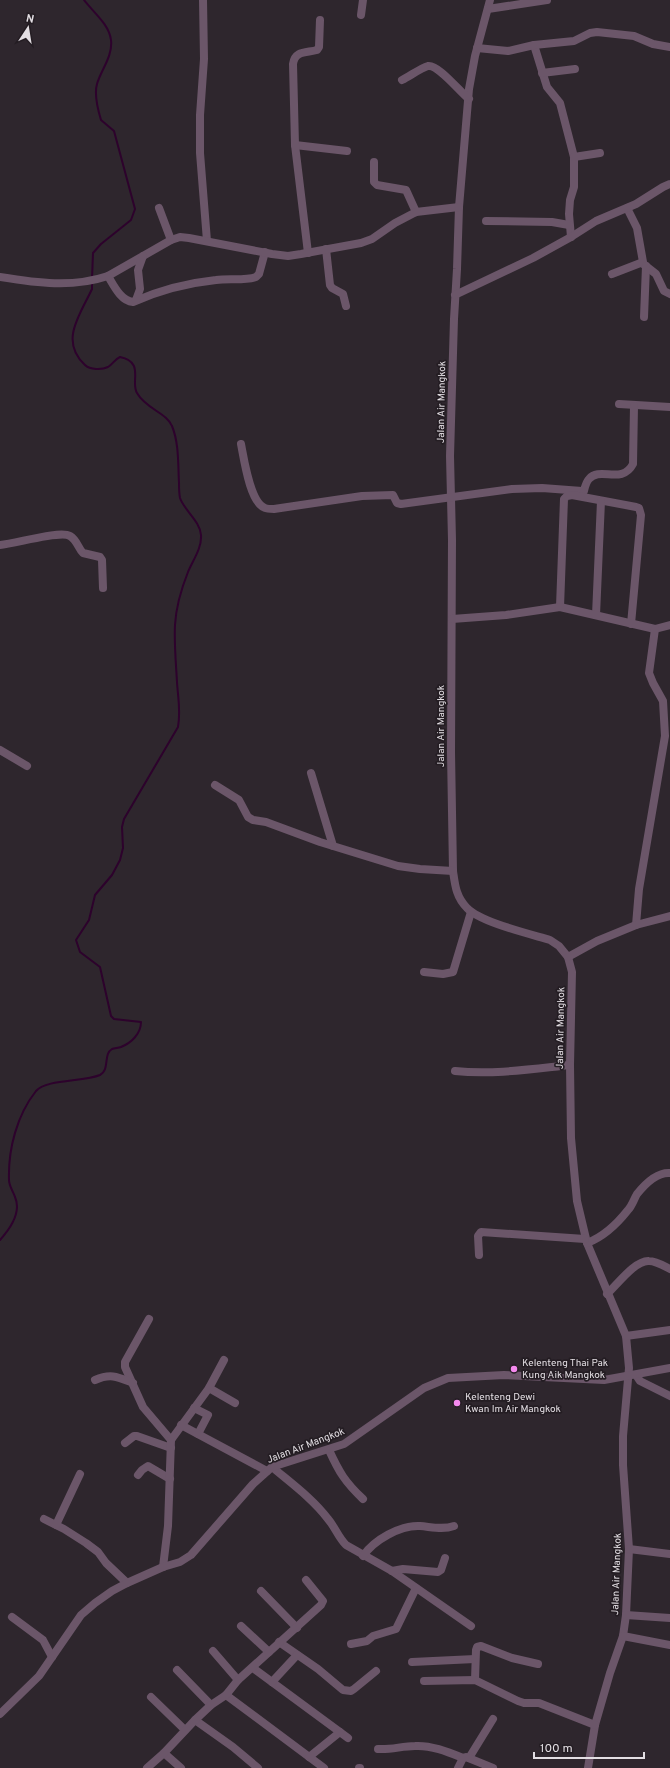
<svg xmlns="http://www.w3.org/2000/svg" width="670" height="1768" font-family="Overpass,sans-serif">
<rect width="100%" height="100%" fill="#2e262d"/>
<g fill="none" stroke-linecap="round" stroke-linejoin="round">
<g stroke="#2d022c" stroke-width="2">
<path d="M 84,0 C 93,12 109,24 111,40 C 113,56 101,70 97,84 C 94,94 98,110 101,120 L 114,131 L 135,209 L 131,220 L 101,244 L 93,253 L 92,279"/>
<path d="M 0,1240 C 10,1229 22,1213 15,1197 C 13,1191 9,1186 9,1180 C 8,1149 17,1115 36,1091 C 46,1079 84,1082 100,1075 C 110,1070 103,1054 112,1049 C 115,1048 118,1048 121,1047 C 131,1043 141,1034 141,1022 L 114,1019 L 111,1016 L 100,967 L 80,952 L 76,940 L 89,920 L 95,895 L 112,875 L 120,860 L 123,848 L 122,827 L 124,819 L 178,727 C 181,710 178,699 177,682 C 176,664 174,643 175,625 C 176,608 182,587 188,572 C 193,560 202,548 201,535 C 200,521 184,510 180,498 C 179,493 179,487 179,483 C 178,464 179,443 172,426 C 167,413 146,409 137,393 C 130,382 145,362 120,357 C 115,359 113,364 108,367 C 102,370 90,370 85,365 C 59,341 80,315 92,289 L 92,283"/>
</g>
<g stroke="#6b5669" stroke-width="8">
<path d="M 203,0 L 204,59 L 200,115 L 200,153 L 207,241"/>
<path d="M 490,0 L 475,56 L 469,89 L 459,207 L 457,269 L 454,319 L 450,456 L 452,540 L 451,752 L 453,871 C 455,885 456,897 467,908 C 480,922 530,934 550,940 L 559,946 L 568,957 L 572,972 L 570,1065 L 571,1138 L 577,1201 L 587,1243 L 626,1336 L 629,1368 L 623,1436 L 623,1465 L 629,1549 L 626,1615 L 623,1636 L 610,1673 L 595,1725 L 588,1768"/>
<path d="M 488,9 L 547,0"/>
<path d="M 361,15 L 363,0"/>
<path d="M 534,45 L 547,87 L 560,103 L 574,157 L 574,187 L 570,200 L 569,214 L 571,237"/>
<path d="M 477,48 L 508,51 L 534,45 L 574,41 L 590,33 L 597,32 L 634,36 L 653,44 L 670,47"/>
<path d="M 542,73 L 575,69"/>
<path d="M 402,80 C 410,76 421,68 428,66 C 438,64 460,92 469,99"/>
<path d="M 295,145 L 347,151"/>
<path d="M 574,157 L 600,153"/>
<path d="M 374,162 L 374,182 L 377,185 L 406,190 L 416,212"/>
<path d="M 159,208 L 171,240"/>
<path d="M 486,221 L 552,222 L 569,225"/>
<path d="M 326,249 L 330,285 L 332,288 L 343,294 L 346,306"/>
<path d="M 308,253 L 295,145 L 293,64 C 295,50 307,53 317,50 L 319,47 L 320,20"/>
<path d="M 642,263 L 656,274 L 664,291 L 670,294"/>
<path d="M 612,274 L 643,262 L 637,228 L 627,208"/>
<path d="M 108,276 C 114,286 121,301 133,302 C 160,290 187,283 216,280 C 229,278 244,281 256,277 L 259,274 L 265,252"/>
<path d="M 0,277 C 37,283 72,288 108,276 L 171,240 L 180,237 L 189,238 L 272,254 L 288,256 L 301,254 L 361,243 L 372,239 L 395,223 L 416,212 L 459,207"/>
<path d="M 455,295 L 533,258 L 571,237 L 596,221 L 636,204 L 663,187 L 670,184"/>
<path d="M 136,300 L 140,289 L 138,270 L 143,256"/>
<path d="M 644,317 L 646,266"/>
<path d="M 619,404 L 670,407"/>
<path d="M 241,444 C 244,459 250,503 265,508 C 267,509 272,509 274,509 L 362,496 L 393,495 L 397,503 L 401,504 L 512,489 L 542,488 L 582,491 L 584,491 C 585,487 586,482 589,479 C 600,466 622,485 633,464 L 634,406"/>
<path d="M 0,545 C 15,544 60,530 70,536 C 77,540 78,548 83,553 L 100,557 L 102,560 L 103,588"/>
<path d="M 560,607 L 564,499 L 567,496 L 572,495 L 636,507 L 639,508 L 641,515 L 631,624"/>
<path d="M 596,615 L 601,501"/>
<path d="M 452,619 L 506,615 L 560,607 L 655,629 L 670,625"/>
<path d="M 0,750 L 27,766"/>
<path d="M 311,773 L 333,846"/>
<path d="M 215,785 L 239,800 L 248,817 L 253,820 L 266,822 L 320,842 L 398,866 L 420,869 L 453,871"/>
<path d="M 636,925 L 639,889 L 665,736 L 663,701 L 653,683 L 649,673 L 655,629"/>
<path d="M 568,957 L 597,941 L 636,925 L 670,916"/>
<path d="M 424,972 L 443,974 L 453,972 L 471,912"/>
<path d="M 455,1071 C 493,1075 532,1069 570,1065"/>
<path d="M 587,1243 C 603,1237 617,1224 628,1210 C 632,1206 634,1199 637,1194 C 645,1184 657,1172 670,1173"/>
<path d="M 479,1255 L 478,1236 L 481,1232 L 585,1239"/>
<path d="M 607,1294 C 617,1285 635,1260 649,1261 C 656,1261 664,1266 670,1269"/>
<path d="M 149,1319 L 125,1362 L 125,1367 L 143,1407 L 171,1440"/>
<path d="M 626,1336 L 670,1330"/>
<path d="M 636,1375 L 640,1381 L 670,1396"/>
<path d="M 95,1380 C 111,1373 118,1377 133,1383"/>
<path d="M 209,1388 L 235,1403"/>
<path d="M 194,1408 L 208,1415 L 198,1434"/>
<path d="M 181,1425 L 267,1471"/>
<path d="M 125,1443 L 134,1436 L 137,1436 L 171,1448"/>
<path d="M 329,1450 C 339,1472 345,1482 363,1499"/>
<path d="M 272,1467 C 291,1483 313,1499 328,1519 C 335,1527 338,1537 346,1545 L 392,1571 L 471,1626"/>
<path d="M 138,1475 L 142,1470 L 148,1466 L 170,1479"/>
<path d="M 44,1519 L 64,1529 L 86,1543 L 98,1552 L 106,1563 L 127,1583"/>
<path d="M 56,1525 L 80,1474"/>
<path d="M 629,1549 L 670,1554"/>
<path d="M 363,1556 C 374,1540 400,1525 420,1526 C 432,1527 443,1530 454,1526"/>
<path d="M 163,1567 L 168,1526 L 171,1440 L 209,1388 L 224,1360"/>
<path d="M 392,1571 L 403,1569 L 438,1572 L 441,1570 L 445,1558"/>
<path d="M 261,1591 L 297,1628"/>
<path d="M 626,1615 L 670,1618"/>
<path d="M 12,1617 L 43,1640 L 52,1657"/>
<path d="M 241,1626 L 269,1652"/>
<path d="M 623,1636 L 670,1645"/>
<path d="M 279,1642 L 318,1669 L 343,1690 L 351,1691 L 354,1689 L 376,1671"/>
<path d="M 351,1644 L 367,1641 L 373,1636 L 396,1629 L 416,1588"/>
<path d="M 213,1651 L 238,1680"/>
<path d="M 412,1662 L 475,1659"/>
<path d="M 253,1668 L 348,1738"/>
<path d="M 177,1670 L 211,1705"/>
<path d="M 475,1680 L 476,1650 L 477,1647 L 481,1646 L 512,1658 L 538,1664"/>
<path d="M 424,1681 L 475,1680 L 518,1701 L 524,1703 L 539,1703 L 595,1725"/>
<path d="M 272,1682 L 297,1655"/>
<path d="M 226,1695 L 324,1768"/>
<path d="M 151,1697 L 185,1730"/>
<path d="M 0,1714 L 39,1676 L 81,1615 L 95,1603 L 112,1591 L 127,1583 L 163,1567 L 180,1562 L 191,1555 L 253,1484 L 272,1467 L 344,1444 L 424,1388 L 448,1378 L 504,1375 L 604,1380 L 670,1368"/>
<path d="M 195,1720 L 233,1747 L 258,1768"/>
<path d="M 378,1749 C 391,1750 402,1746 415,1746 C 431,1745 448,1752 463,1758"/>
<path d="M 164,1753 L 181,1768"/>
<path d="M 309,1757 L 340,1732"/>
<path d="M 469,1758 L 493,1719"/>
<path d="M 147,1768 L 164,1753 L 195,1720 L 211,1705 L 226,1695 L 238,1680 L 321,1605 L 323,1601 L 306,1580"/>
<path d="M 359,1768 L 360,1768"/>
<path d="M 458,1768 L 463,1758 L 466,1757 L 493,1768"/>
</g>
</g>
<g fill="#f589ee" stroke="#241d23" stroke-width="1.5">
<circle cx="514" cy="1369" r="4"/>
<circle cx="457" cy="1403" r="4"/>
</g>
<g text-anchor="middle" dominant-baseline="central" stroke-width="3.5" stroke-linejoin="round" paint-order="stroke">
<g font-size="10" fill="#e3dee3" stroke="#241d23">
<text transform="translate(442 402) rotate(-89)">Jalan Air Mangkok</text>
<text transform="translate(441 726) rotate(-90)">Jalan Air Mangkok</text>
<text transform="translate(561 1028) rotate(-89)">Jalan Air Mangkok</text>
<text transform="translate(306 1446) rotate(-21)">Jalan Air Mangkok</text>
<text transform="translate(617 1574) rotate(-88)">Jalan Air Mangkok</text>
</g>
<g font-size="10" fill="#e3dee3" stroke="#241d23" text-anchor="start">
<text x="522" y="1363">Kelenteng Thai Pak<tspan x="522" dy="12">Kung Aik Mangkok</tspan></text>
<text x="465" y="1397">Kelenteng Dewi<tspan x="465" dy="12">Kwan Im Air Mangkok</tspan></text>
</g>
</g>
<g transform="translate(28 28) rotate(12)" stroke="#241d23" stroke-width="3" paint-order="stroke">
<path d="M0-3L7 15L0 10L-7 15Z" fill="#e3dee3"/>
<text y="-6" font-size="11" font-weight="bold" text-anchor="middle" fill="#e3dee3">N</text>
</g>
<path d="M534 1752v6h110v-6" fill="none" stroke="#e3dee3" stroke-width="2"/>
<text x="540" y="1752" font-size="12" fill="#e3dee3" stroke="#241d23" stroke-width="3" paint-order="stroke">100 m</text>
</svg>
